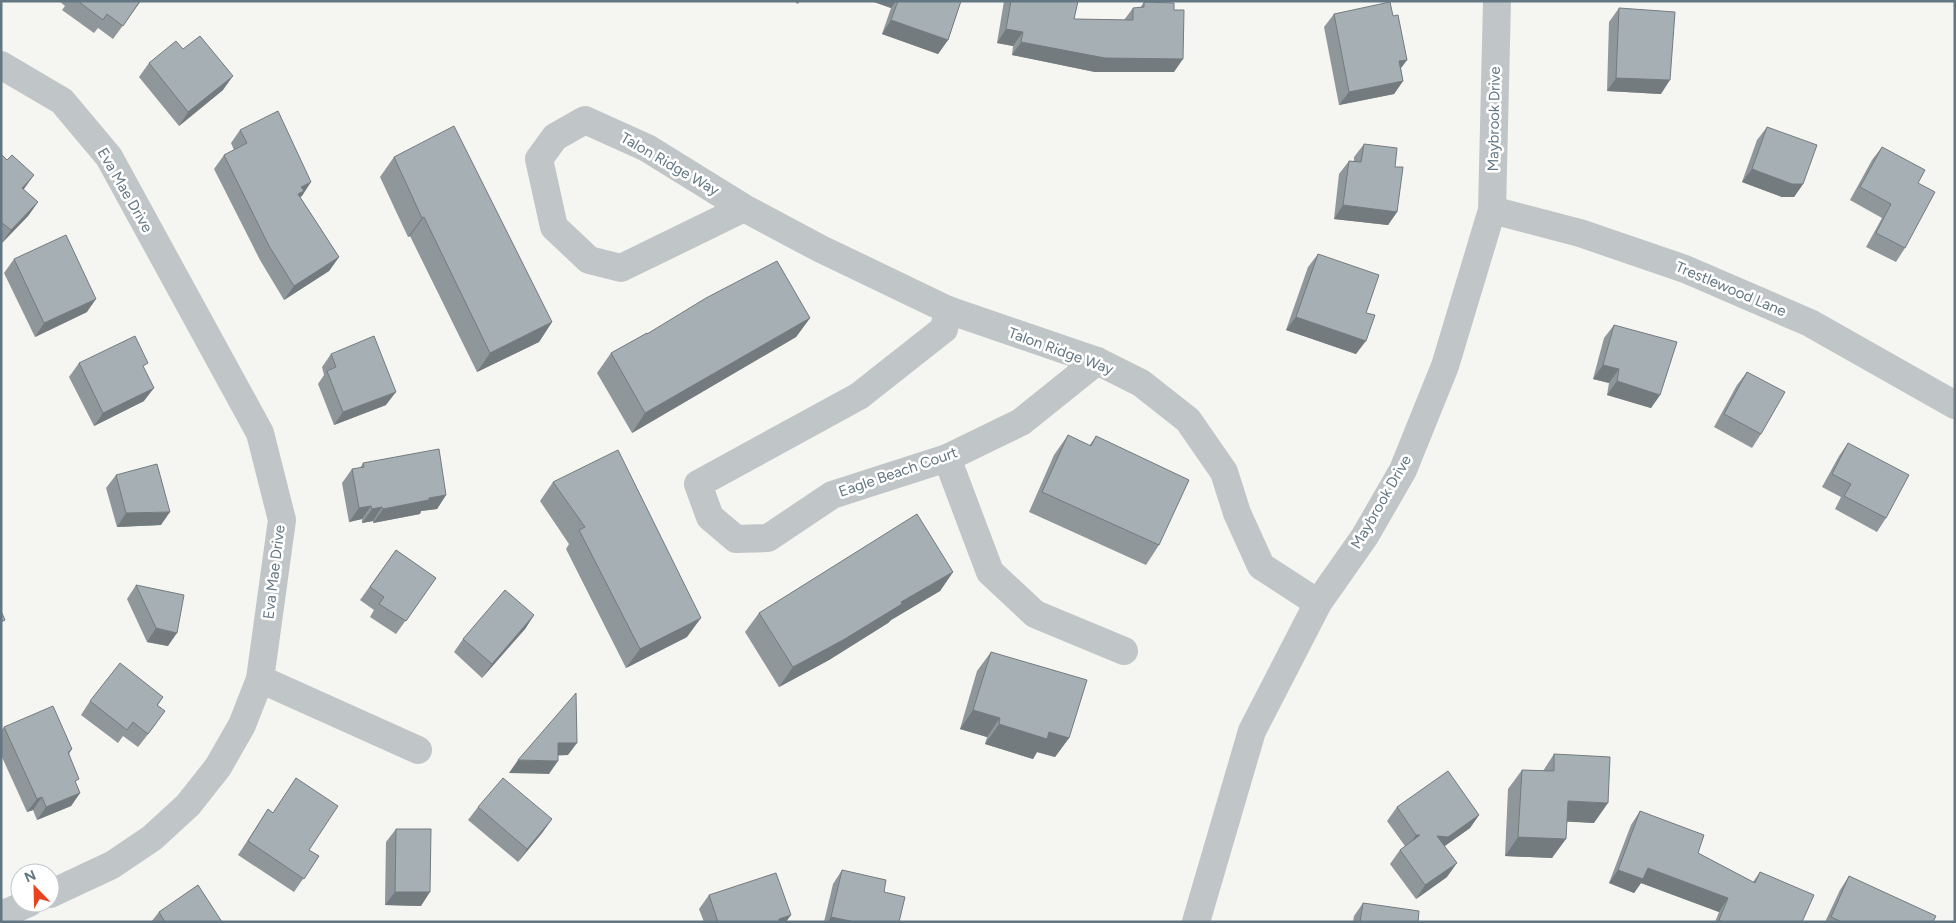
<svg xmlns="http://www.w3.org/2000/svg" width="1956" height="923" font-family="Figtree,sans-serif">
<rect width="100%" height="100%" fill="#f5f5f1"/>
<g fill="none" stroke-linecap="round" stroke-linejoin="round">
<g stroke="#c0c5c7" stroke-width="28">
<path d="M 1,65 L 62,101 L 109,157 L 260,433 L 282,520 L 260,679 L 242,725 L 218,767 L 188,805 L 152,838 L 112,865 L 50,894"/>
<path d="M 744,208 L 621,268 L 589,260 L 554,227 L 539,159 L 555,137 L 585,120 L 647,148 L 744,208 L 821,249 L 948,310 L 1097,361 L 1141,383 L 1188,420 L 1224,472 L 1237,513 L 1261,566 L 1318,603"/>
<path d="M 1492,210 L 1580,233 L 1685,269 L 1810,323 L 1955,405"/>
<path d="M 948,310 L 944,329 L 859,396 L 698,484 L 710,517 L 736,539 L 768,538 L 832,495 L 947,458 L 1021,422 L 1097,361"/>
<path d="M 947,458 L 990,572 L 1035,614 L 1124,651"/>
<path d="M 260,679 L 418,750"/>
<path d="M 1,915 L 29,903"/>
<path d="M 1196,922 L 1252,731 L 1318,603 L 1365,536 L 1403,470 L 1445,366 L 1492,210 L 1497,1"/>
</g>
</g>
<g fill="#8f979b">
<path d="M 59,1 L 141,1 L 113,39 L 98,28 L 94,33 L 62,10 L 65,6 Z"/>
<path d="M 793,1 L 800,1 L 798,4 Z"/>
<path d="M 875,1 L 961,1 L 948,40 L 938,54 L 882,34 L 891,8 L 874,2 Z"/>
<path d="M 1004,1 L 1078,1 L 1074,19 L 1124,20 L 1133,8 L 1140,8 L 1144,2 L 1174,72 L 1095,72 L 1012,55 L 1013,46 L 997,43 Z"/>
<path d="M 1619,8 L 1661,94 L 1607,91 L 1609,22 Z"/>
<path d="M 1334,14 L 1393,16 L 1407,60 L 1401,68 L 1403,81 L 1394,94 L 1339,105 L 1324,27 Z"/>
<path d="M 149,63 L 223,90 L 179,126 L 139,77 Z"/>
<path d="M 1767,127 L 1803,184 L 1794,197 L 1782,197 L 1742,182 L 1757,140 Z"/>
<path d="M 240,130 L 302,196 L 300,197 L 339,257 L 329,271 L 284,300 L 260,260 L 214,169 L 224,155 L 234,150 L 231,143 Z"/>
<path d="M 1364,144 L 1395,167 L 1397,212 L 1388,225 L 1334,219 L 1339,174 L 1349,161 L 1354,161 L 1354,157 Z"/>
<path d="M 1882,147 L 1918,183 L 1905,248 L 1896,262 L 1866,247 L 1882,218 L 1850,200 L 1872,160 Z"/>
<path d="M 1,154 L 24,190 L 38,202 L 28,216 L 1,244 Z"/>
<path d="M 394,157 L 552,322 L 539,342 L 477,372 L 410,236 L 408,237 L 380,177 Z"/>
<path d="M 1318,254 L 1366,313 L 1356,354 L 1286,330 L 1308,267 Z"/>
<path d="M 14,259 L 87,312 L 35,337 L 4,273 Z"/>
<path d="M 810,318 L 796,337 L 632,433 L 597,373 L 611,353 L 647,334 Z"/>
<path d="M 1614,325 L 1660,395 L 1651,408 L 1607,395 L 1609,383 L 1593,379 L 1604,338 Z"/>
<path d="M 331,354 L 386,405 L 334,425 L 318,384 L 324,375 L 322,367 Z"/>
<path d="M 79,363 L 144,368 L 144,401 L 94,426 L 69,377 Z"/>
<path d="M 1747,372 L 1761,434 L 1752,448 L 1714,427 L 1737,385 Z"/>
<path d="M 1068,435 L 1089,446 L 1096,436 L 1159,545 L 1146,565 L 1029,512 L 1054,455 Z"/>
<path d="M 1848,443 L 1886,518 L 1877,532 L 1835,509 L 1841,497 L 1822,487 L 1839,456 Z"/>
<path d="M 363,463 L 446,495 L 437,509 L 421,511 L 420,514 L 373,523 L 373,521 L 362,523 L 362,519 L 349,522 L 342,483 L 352,469 L 360,468 Z"/>
<path d="M 116,475 L 161,525 L 117,527 L 106,488 Z"/>
<path d="M 553,482 L 687,637 L 626,668 L 566,549 L 569,544 L 540,501 Z"/>
<path d="M 396,550 L 436,578 L 396,634 L 370,617 L 374,610 L 360,600 Z"/>
<path d="M 953,572 L 940,591 L 891,620 L 888,623 L 829,660 L 779,687 L 745,632 L 759,613 Z"/>
<path d="M 136,585 L 168,646 L 147,642 L 127,599 Z"/>
<path d="M 534,615 L 525,629 L 482,678 L 454,652 L 463,639 Z"/>
<path d="M 991,652 L 1069,738 L 1055,757 L 1037,752 L 1033,759 L 985,744 L 987,737 L 960,729 L 977,671 Z"/>
<path d="M 163,697 L 158,705 L 156,724 L 138,747 L 123,736 L 118,743 L 81,715 L 90,701 Z"/>
<path d="M 4,727 L 72,749 L 69,754 L 76,784 L 80,793 L 71,806 L 37,820 L 33,810 L 27,812 L 1,755 L 1,730 Z"/>
<path d="M 1554,754 L 1594,823 L 1567,821 L 1552,858 L 1505,856 L 1508,789 L 1522,770 L 1543,771 Z"/>
<path d="M 296,778 L 309,850 L 319,856 L 294,892 L 238,855 L 268,809 L 273,813 Z"/>
<path d="M 478,807 L 552,819 L 542,833 L 518,862 L 468,820 Z"/>
<path d="M 1397,807 L 1479,815 L 1470,828 L 1444,846 L 1447,877 L 1416,899 L 1390,864 L 1400,850 L 1405,846 L 1387,821 Z"/>
<path d="M 1640,811 L 1698,853 L 1753,882 L 1760,872 L 1802,922 L 1715,922 L 1719,912 L 1641,883 L 1634,893 L 1609,883 L 1631,825 Z"/>
<path d="M 396,829 L 421,906 L 385,905 L 386,842 Z"/>
<path d="M 842,870 L 884,892 L 899,922 L 824,922 L 833,884 Z"/>
<path d="M 1849,876 L 1933,922 L 1825,922 L 1840,890 Z"/>
<path d="M 709,895 L 786,922 L 704,922 L 699,909 Z"/>
<path d="M 1363,903 L 1418,922 L 1353,922 L 1354,916 Z"/>
<path d="M 159,912 L 222,922 L 151,922 Z"/>
</g>
<g fill="#747b7e">
<path d="M 875,1 L 896,1 L 891,8 L 874,2 Z"/>
<path d="M 891,20 L 948,40 L 938,54 L 882,34 Z"/>
<path d="M 1006,29 L 1023,32 L 1013,46 L 997,43 Z"/>
<path d="M 1021,42 L 1183,59 L 1174,72 L 1095,72 L 1012,55 Z"/>
<path d="M 1407,60 L 1397,73 L 1399,61 Z"/>
<path d="M 233,76 L 223,90 L 179,126 L 188,112 Z"/>
<path d="M 1616,78 L 1670,80 L 1661,94 L 1607,91 Z"/>
<path d="M 1403,81 L 1394,94 L 1339,105 L 1349,92 Z"/>
<path d="M 1752,169 L 1803,184 L 1794,197 L 1782,197 L 1742,182 Z"/>
<path d="M 34,175 L 24,189 L 13,201 L 22,188 Z"/>
<path d="M 311,182 L 302,196 L 294,200 L 301,187 Z"/>
<path d="M 38,202 L 28,216 L 1,244 L 11,230 Z"/>
<path d="M 1343,205 L 1397,212 L 1388,225 L 1334,219 Z"/>
<path d="M 424,217 L 410,236 L 408,237 L 422,218 Z"/>
<path d="M 339,257 L 329,271 L 284,300 L 294,286 Z"/>
<path d="M 96,299 L 87,312 L 35,337 L 44,323 Z"/>
<path d="M 1296,317 L 1366,341 L 1356,354 L 1286,330 Z"/>
<path d="M 810,318 L 796,337 L 632,433 L 645,413 Z"/>
<path d="M 552,322 L 539,342 L 477,372 L 490,353 Z"/>
<path d="M 1603,365 L 1619,369 L 1609,383 L 1593,379 Z"/>
<path d="M 1617,381 L 1660,395 L 1651,408 L 1607,395 Z"/>
<path d="M 154,388 L 144,401 L 94,426 L 103,413 Z"/>
<path d="M 396,392 L 386,405 L 334,425 L 343,412 Z"/>
<path d="M 446,495 L 437,509 L 421,511 L 420,514 L 373,523 L 383,509 L 429,498 Z"/>
<path d="M 371,506 L 362,519 L 349,522 L 359,508 Z"/>
<path d="M 382,507 L 373,521 L 362,523 L 372,509 Z"/>
<path d="M 170,512 L 161,525 L 117,527 L 126,513 Z"/>
<path d="M 953,572 L 940,591 L 891,620 L 888,623 L 829,660 L 779,687 L 793,667 L 901,602 Z"/>
<path d="M 534,615 L 525,629 L 482,678 L 492,664 Z"/>
<path d="M 701,618 L 687,637 L 626,668 L 640,649 Z"/>
<path d="M 156,628 L 177,633 L 168,646 L 147,642 Z"/>
<path d="M 973,710 L 1000,718 L 987,737 L 960,729 Z"/>
<path d="M 999,724 L 1049,732 L 1069,738 L 1055,757 L 1037,752 L 1033,759 L 985,744 Z"/>
<path d="M 558,743 L 577,743 L 568,755 L 549,756 Z"/>
<path d="M 518,760 L 558,761 L 549,774 L 509,773 Z"/>
<path d="M 80,793 L 71,806 L 37,820 L 46,807 Z"/>
<path d="M 42,797 L 33,810 L 27,812 L 37,799 Z"/>
<path d="M 1568,801 L 1608,803 L 1594,823 L 1554,821 Z"/>
<path d="M 1479,815 L 1470,828 L 1438,851 L 1437,836 Z"/>
<path d="M 552,819 L 542,833 L 518,862 L 527,849 Z"/>
<path d="M 1416,835 L 1420,835 L 1407,848 Z"/>
<path d="M 1518,837 L 1566,839 L 1552,858 L 1505,856 Z"/>
<path d="M 1457,863 L 1447,877 L 1416,899 L 1425,885 Z"/>
<path d="M 1648,868 L 1728,898 L 1719,912 L 1641,883 L 1634,893 L 1609,883 L 1618,870 Z"/>
<path d="M 395,892 L 430,892 L 421,906 L 385,905 Z"/>
<path d="M 791,915 L 786,922 L 777,922 L 779,919 Z"/>
<path d="M 831,917 L 855,922 L 828,922 Z"/>
</g>
<g fill="#a6b0b4" stroke="#747b7e">
<path d="M 78,1 L 140,1 L 123,26 L 107,14 L 103,20 Z"/>
<path d="M 898,1 L 961,1 L 948,40 L 891,20 Z"/>
<path d="M 1011,1 L 1078,1 L 1074,19 L 1133,20 L 1133,8 L 1144,7 L 1144,2 L 1174,3 L 1174,10 L 1184,10 L 1183,59 L 1105,58 L 1021,42 L 1023,32 L 1006,29 Z"/>
<path d="M 1390,2 L 1393,16 L 1398,15 L 1407,60 L 1399,61 L 1403,81 L 1349,92 L 1334,14 Z"/>
<path d="M 1619,8 L 1675,12 L 1670,80 L 1616,78 Z"/>
<path d="M 200,36 L 233,76 L 188,112 L 149,63 L 176,41 L 183,49 Z"/>
<path d="M 278,111 L 311,182 L 301,187 L 304,191 L 298,194 L 339,257 L 294,286 L 269,246 L 224,155 L 247,143 L 240,130 Z"/>
<path d="M 454,126 L 552,322 L 490,353 L 424,217 L 422,218 L 394,157 Z"/>
<path d="M 1767,127 L 1817,145 L 1803,184 L 1792,184 L 1752,169 Z"/>
<path d="M 1364,144 L 1397,148 L 1395,167 L 1403,167 L 1397,212 L 1343,205 L 1349,161 L 1361,162 Z"/>
<path d="M 1882,147 L 1925,170 L 1918,183 L 1935,192 L 1905,248 L 1876,233 L 1891,204 L 1860,187 Z"/>
<path d="M 1,154 L 7,160 L 12,155 L 34,175 L 22,188 L 38,202 L 11,230 L 1,222 Z"/>
<path d="M 66,235 L 96,299 L 44,323 L 14,259 Z"/>
<path d="M 1318,254 L 1379,275 L 1366,313 L 1375,315 L 1366,341 L 1296,317 Z"/>
<path d="M 777,261 L 810,318 L 645,413 L 611,353 L 647,333 L 647,334 L 706,298 Z"/>
<path d="M 1614,325 L 1677,342 L 1660,395 L 1617,381 L 1619,369 L 1603,365 Z"/>
<path d="M 135,336 L 148,363 L 143,366 L 154,388 L 103,413 L 79,363 Z"/>
<path d="M 374,336 L 396,392 L 343,412 L 327,371 L 336,367 L 331,354 Z"/>
<path d="M 1747,372 L 1785,392 L 1761,434 L 1724,414 Z"/>
<path d="M 1068,435 L 1091,446 L 1096,436 L 1189,480 L 1159,545 L 1042,492 Z"/>
<path d="M 1848,443 L 1909,475 L 1886,518 L 1844,496 L 1851,484 L 1832,474 Z"/>
<path d="M 439,449 L 446,495 L 429,498 L 429,500 L 383,509 L 382,507 L 372,509 L 371,506 L 359,508 L 352,469 L 364,467 L 363,463 Z"/>
<path d="M 618,450 L 701,618 L 640,649 L 579,530 L 585,527 L 553,482 Z"/>
<path d="M 157,464 L 170,512 L 126,513 L 116,475 Z"/>
<path d="M 917,514 L 953,572 L 901,602 L 902,604 L 843,640 L 793,667 L 759,613 Z"/>
<path d="M 396,550 L 436,578 L 406,621 L 379,604 L 384,597 L 370,587 Z"/>
<path d="M 136,585 L 184,595 L 177,633 L 156,628 Z"/>
<path d="M 505,590 L 534,615 L 492,664 L 463,639 Z"/>
<path d="M 1,611 L 5,620 L 1,622 Z"/>
<path d="M 991,652 L 1087,680 L 1069,738 L 1049,732 L 1047,739 L 999,724 L 1000,718 L 973,710 Z"/>
<path d="M 120,663 L 163,697 L 157,705 L 165,711 L 148,734 L 133,722 L 127,730 L 90,701 Z"/>
<path d="M 576,693 L 577,743 L 558,743 L 558,761 L 518,760 Z"/>
<path d="M 53,706 L 72,749 L 68,752 L 79,779 L 75,781 L 80,793 L 46,807 L 42,797 L 37,799 L 4,727 Z"/>
<path d="M 1554,754 L 1610,757 L 1608,803 L 1568,801 L 1566,839 L 1518,837 L 1522,770 L 1554,771 Z"/>
<path d="M 1448,771 L 1479,815 L 1448,837 L 1437,836 L 1457,863 L 1425,885 L 1400,850 L 1420,835 L 1416,835 L 1397,807 Z"/>
<path d="M 296,778 L 338,806 L 309,850 L 319,856 L 304,879 L 248,841 L 268,809 L 273,813 Z"/>
<path d="M 503,778 L 552,819 L 527,849 L 478,807 Z"/>
<path d="M 1640,811 L 1704,835 L 1698,853 L 1755,883 L 1760,872 L 1814,895 L 1802,922 L 1723,922 L 1719,920 L 1728,898 L 1648,868 L 1643,879 L 1618,870 Z"/>
<path d="M 396,829 L 431,829 L 430,892 L 395,892 Z"/>
<path d="M 842,870 L 886,880 L 884,892 L 905,897 L 899,922 L 855,922 L 831,917 Z"/>
<path d="M 776,873 L 791,915 L 779,919 L 779,922 L 718,922 L 709,895 Z"/>
<path d="M 1849,876 L 1936,916 L 1933,922 L 1842,922 L 1831,917 Z"/>
<path d="M 198,885 L 222,922 L 165,922 L 159,912 Z"/>
<path d="M 1363,903 L 1419,911 L 1418,922 L 1360,922 Z"/>
</g>
<g text-anchor="middle" dominant-baseline="central" stroke-width="5" stroke-linejoin="round" paint-order="stroke">
<g font-size="15" fill="#637783" stroke="#fff">
<text transform="translate(1494 119) rotate(-89)">Maybrook Drive</text>
<text transform="translate(670 164) rotate(30)">Talon Ridge Way</text>
<text transform="translate(125 190) rotate(60)">Eva Mae Drive</text>
<text transform="translate(1731 289) rotate(23)">Trestlewood Lane</text>
<text transform="translate(1061 351) rotate(20)">Talon Ridge Way</text>
<text transform="translate(898 472) rotate(-19)">Eagle Beach Court</text>
<text transform="translate(1381 502) rotate(-60)">Maybrook Drive</text>
<text transform="translate(274 572) rotate(-83)">Eva Mae Drive</text>
</g>
</g>
<rect width="1956" height="923" fill="none" stroke="#637783" stroke-width="5"/>
<g transform="translate(35 888) rotate(337)"><circle r="24" fill="#ffffff" stroke="#c1c9cd"/>
<path d="M0-4L9 19L0 12L-9 19Z" fill="#e8421e"/>
<text y="-8" font-size="14" font-weight="bold" text-anchor="middle" fill="#637783">N</text>
</g>
</svg>
